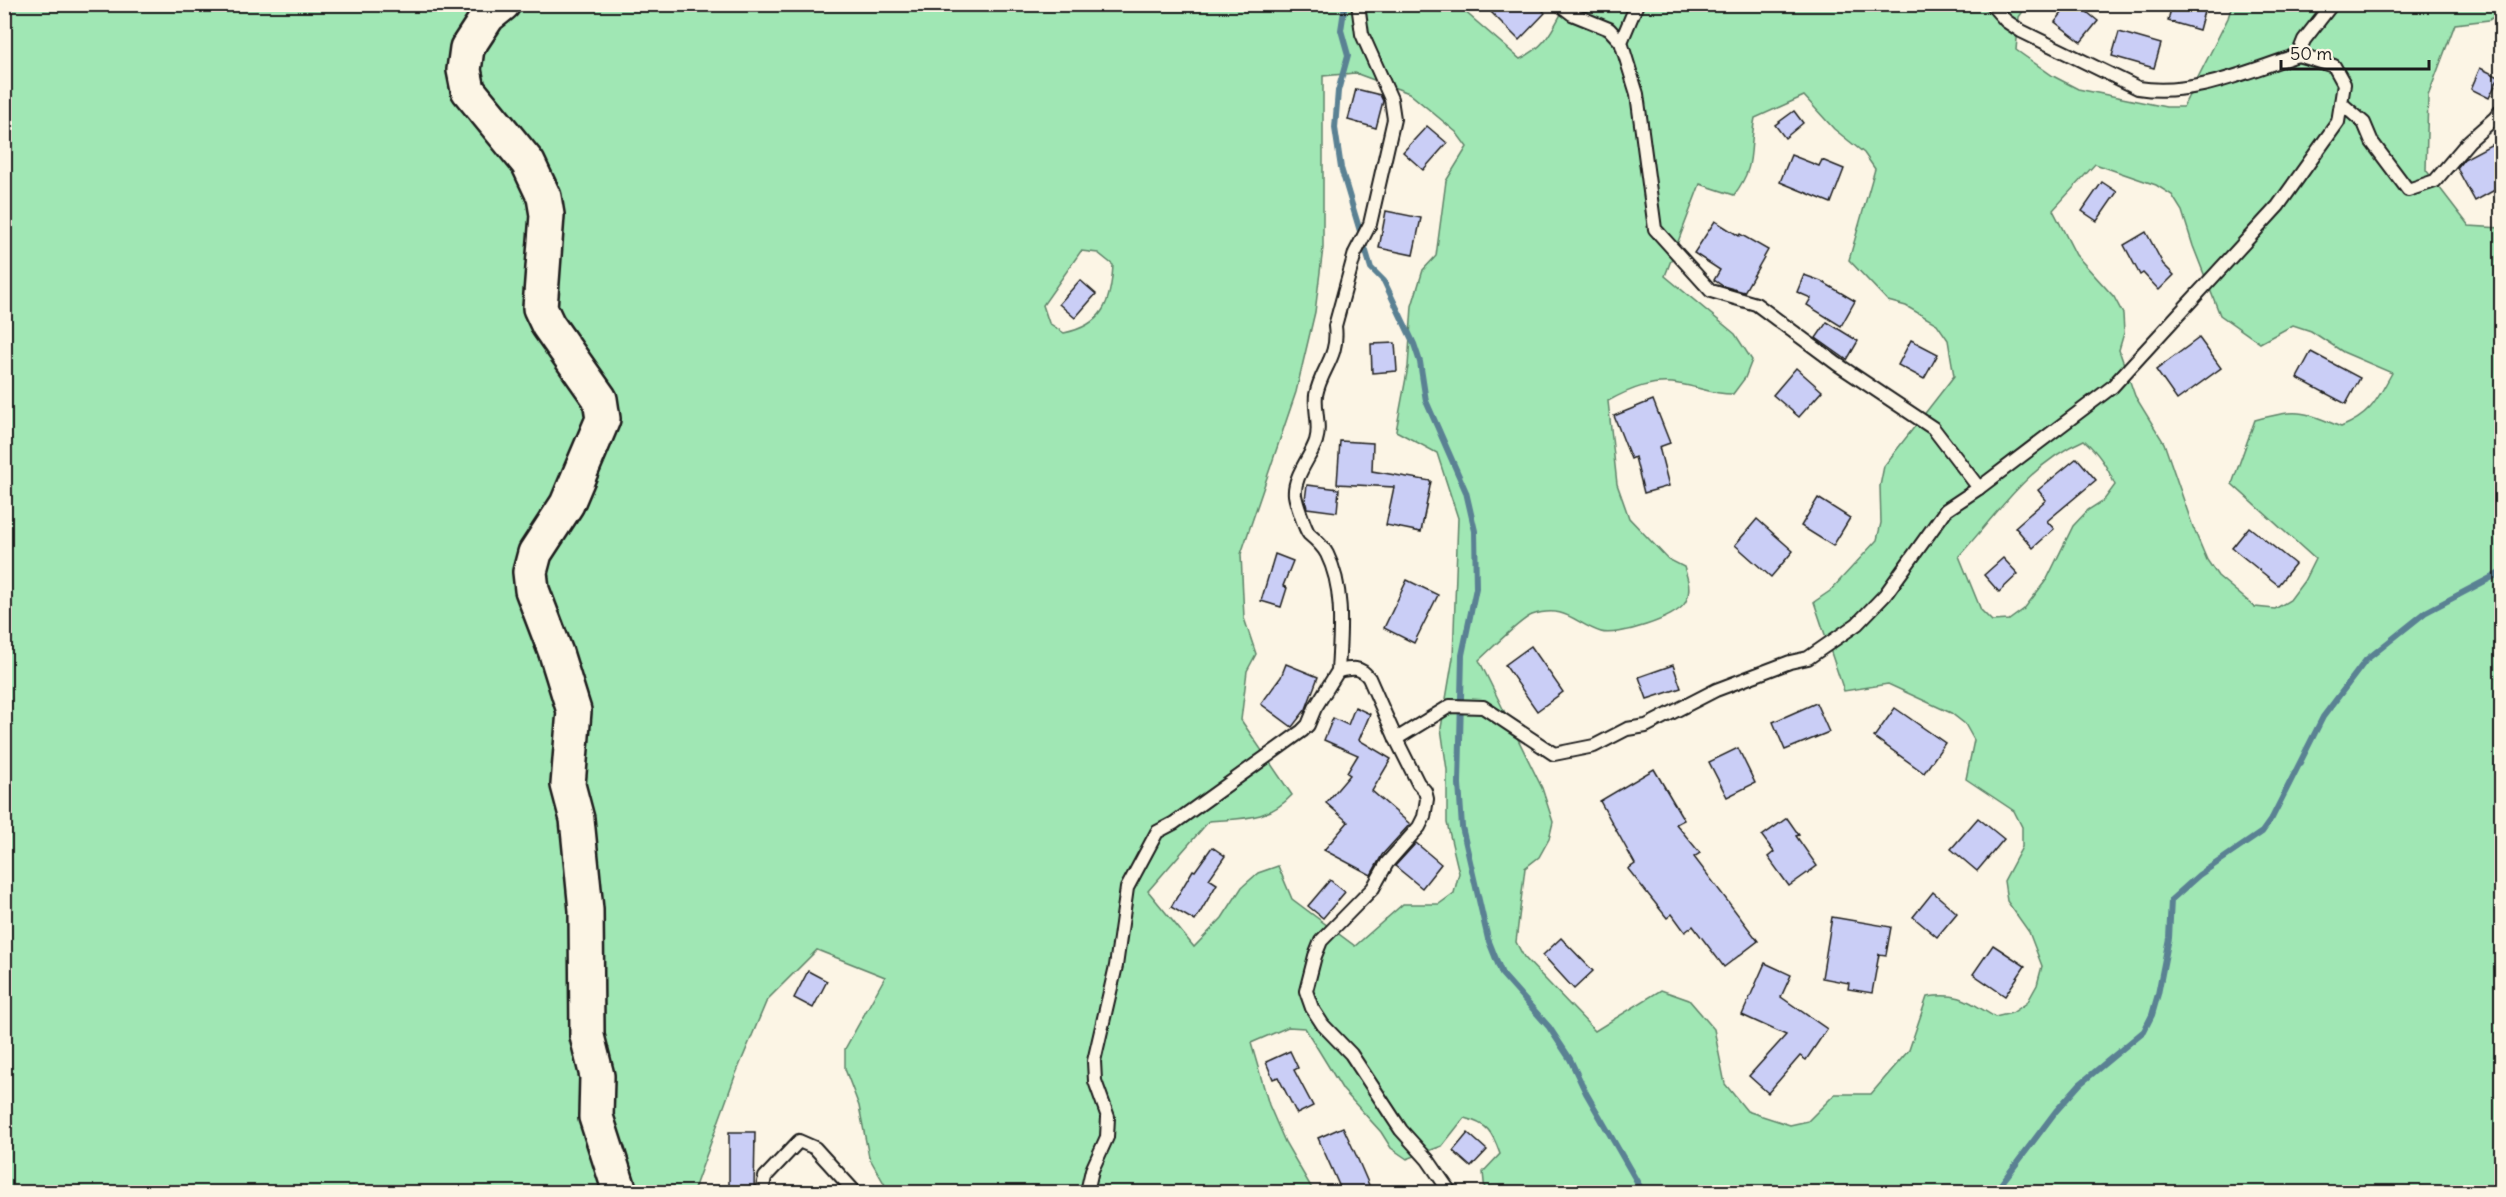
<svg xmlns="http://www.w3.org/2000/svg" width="2506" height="1197" font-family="Delius,sans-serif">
<rect width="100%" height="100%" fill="#fcf5e5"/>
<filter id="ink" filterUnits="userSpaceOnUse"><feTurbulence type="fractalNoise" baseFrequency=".0167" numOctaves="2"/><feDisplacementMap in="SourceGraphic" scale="12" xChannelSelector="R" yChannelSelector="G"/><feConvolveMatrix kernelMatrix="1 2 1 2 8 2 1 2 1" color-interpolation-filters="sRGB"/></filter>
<g filter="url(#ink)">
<path fill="#a0e7b4" stroke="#5e8268" stroke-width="1.5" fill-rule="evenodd" d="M 1456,4 L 1520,59 C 1547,46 1552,30 1566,5 L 2028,4 L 2019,17 L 2016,50 L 2053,76 L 2078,89 L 2166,107 L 2183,107 L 2228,18 L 2232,5 L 2501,5 L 2501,12 L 2489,20 L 2455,24 L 2428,96 L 2426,170 L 2469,226 L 2501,228 L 2501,1192 L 1485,1192 L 1483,1172 L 1500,1154 C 1492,1131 1488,1124 1464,1118 L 1442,1146 L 1407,1159 L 1391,1148 L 1381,1132 L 1343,1090 L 1305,1028 L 1288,1027 L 1251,1043 L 1269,1105 L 1285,1142 L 1314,1192 L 1109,1192 L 1105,1190 L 1095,1192 L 889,1192 L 869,1157 L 859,1106 L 845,1069 L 845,1049 L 885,977 L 817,950 L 767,1000 L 735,1076 L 693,1192 L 5,1192 L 5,5 ZM 1355,73 L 1409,93 L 1456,132 L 1467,147 L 1446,181 L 1436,256 L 1423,270 L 1412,306 L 1408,367 L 1396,431 L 1437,453 L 1458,518 L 1453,658 L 1441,728 L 1447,770 L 1447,823 L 1459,873 L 1454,893 L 1439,904 L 1403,904 L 1355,946 L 1292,899 L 1278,866 L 1258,873 L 1242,887 L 1222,918 L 1194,947 L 1148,891 L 1209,821 C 1242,818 1268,821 1292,795 L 1241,720 L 1247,671 L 1256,654 L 1244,618 L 1241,554 L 1296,392 L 1315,312 L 1323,248 L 1323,76 ZM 1804,96 L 1834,129 L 1864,153 L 1875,169 L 1849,260 L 1888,301 L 1906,306 L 1937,324 L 1948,340 L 1954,376 L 1884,466 L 1880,486 L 1881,523 L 1877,540 L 1830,591 L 1814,602 L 1844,691 L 1888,684 L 1951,713 L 1965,724 L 1974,740 L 1966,779 L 2014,811 L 2022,827 L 2022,847 L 2004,881 L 2007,901 L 2029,932 L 2042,966 L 2037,985 L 2027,1003 L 2012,1013 L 1995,1017 C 1968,1001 1960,992 1927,997 L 1909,1050 L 1871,1094 L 1835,1094 L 1808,1121 L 1790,1125 L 1747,1111 L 1725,1084 L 1714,1029 L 1689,1000 L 1661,990 L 1595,1031 L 1524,957 L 1516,942 L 1525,868 L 1539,857 L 1549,839 L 1553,822 L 1542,788 L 1479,660 C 1490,650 1521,619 1532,615 C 1566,604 1575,624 1601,632 C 1617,637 1677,618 1685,603 C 1692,591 1688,579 1684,567 L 1668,559 L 1629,518 L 1617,484 L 1608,401 C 1630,389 1654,379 1679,384 C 1700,387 1709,394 1733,394 L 1745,378 L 1752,360 L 1735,334 L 1665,276 L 1700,184 L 1734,195 C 1757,164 1748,152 1755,118 ZM 2095,164 L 2156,185 L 2172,195 L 2182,211 L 2193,246 L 2220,315 L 2260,343 L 2293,325 L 2311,331 L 2343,352 L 2392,373 C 2377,400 2371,415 2341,427 C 2300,410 2298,409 2255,420 L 2232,484 L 2315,559 L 2304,581 L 2290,600 L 2275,609 L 2255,607 L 2218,576 L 2207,560 L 2193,527 L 2164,443 L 2135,396 L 2119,350 L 2124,333 L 2123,314 L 2114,297 L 2076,255 L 2053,210 ZM 1081,251 L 1098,253 L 1113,265 C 1111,303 1103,325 1064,333 L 1049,323 L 1043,305 ZM 2084,440 C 2099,454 2107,466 2115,485 L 2104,500 L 2088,510 L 2073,526 L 2047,579 L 2024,609 L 2009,620 L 1992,621 L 1981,610 L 1959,556 C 1997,514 2030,463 2084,440 Z"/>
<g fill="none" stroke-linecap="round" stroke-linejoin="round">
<g stroke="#5a8193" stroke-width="6">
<path d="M 1345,4 L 1341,30 L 1348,55 L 1338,91 L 1335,128 L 1341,168 L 1371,268 L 1384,281 L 1414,344 L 1420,362 L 1426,401 L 1466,492 L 1475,531 L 1476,588 L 1462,655 L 1459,784 L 1462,827 L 1488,939 L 1502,974 L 1549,1027 L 1570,1059 L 1586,1093 L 1643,1192"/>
<path d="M 1995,1192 L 2056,1111 L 2080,1084 L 2144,1031 L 2152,1015 L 2158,994 L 2169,938 L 2171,900 L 2199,875 L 2262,832 L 2272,818 L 2323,717 L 2366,660 L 2426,612 L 2502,572"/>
</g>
</g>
<g fill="#cacef6" stroke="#1c1c1c" stroke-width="1.5">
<path d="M 1483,4 L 1537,4 L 1545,13 L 1519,40 Z"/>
<path d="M 2069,4 L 2077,4 L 2098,21 L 2081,42 L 2055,22 Z"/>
<path d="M 2172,4 L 2206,4 L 2199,30 L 2168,21 Z"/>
<path d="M 2119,32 L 2161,44 L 2154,68 L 2112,56 Z"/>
<path d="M 2480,68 L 2499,77 L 2489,98 L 2471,89 Z"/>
<path d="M 1356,89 L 1380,95 L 1383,101 L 1376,128 L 1348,120 Z"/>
<path d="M 1794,111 L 1803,123 L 1785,138 L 1775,125 Z"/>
<path d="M 1427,126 L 1447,143 L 1423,170 L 1403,152 Z"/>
<path d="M 2502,139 L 2502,186 L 2475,201 L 2457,168 L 2464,159 Z"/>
<path d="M 1791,155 L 1819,166 L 1822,160 L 1844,169 L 1831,203 L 1780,182 Z"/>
<path d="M 2102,182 L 2117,192 L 2097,221 L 2082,211 Z"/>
<path d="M 1386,211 L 1421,218 L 1413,255 L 1379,248 Z"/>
<path d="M 1715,221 L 1739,236 L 1740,234 L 1768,250 L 1744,292 L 1723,286 L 1714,280 L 1720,270 L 1694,253 Z"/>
<path d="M 2146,232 L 2163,264 L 2174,275 L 2159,290 L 2143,273 L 2140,275 L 2124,245 Z"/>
<path d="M 1804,275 L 1821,281 L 1855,301 L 1841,326 L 1807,305 L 1811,298 L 1797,292 Z"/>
<path d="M 1080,280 L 1096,294 L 1075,318 L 1059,304 Z"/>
<path d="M 1827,322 L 1858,341 L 1847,360 L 1816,338 Z"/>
<path d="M 2199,338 L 2221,368 L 2177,400 L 2156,370 Z"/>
<path d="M 1911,340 L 1938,354 L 1924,379 L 1898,365 Z"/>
<path d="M 1395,343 L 1397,371 L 1372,373 L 1371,344 Z"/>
<path d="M 2311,352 L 2360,378 L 2346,404 L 2297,378 Z"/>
<path d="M 1796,368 L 1822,391 L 1799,417 L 1773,395 Z"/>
<path d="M 1653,400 L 1670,443 L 1659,447 L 1669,486 L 1644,493 L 1635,457 L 1631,459 L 1614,416 Z"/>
<path d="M 1340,441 L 1373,443 L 1372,471 L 1431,481 L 1421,532 L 1386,525 L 1394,487 L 1337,484 Z"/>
<path d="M 2077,458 L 2096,480 L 2047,521 L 2054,529 L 2033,548 L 2015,527 L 2046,500 L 2038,490 Z"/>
<path d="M 1307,485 L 1339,489 L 1337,512 L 1307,508 L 1305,500 Z"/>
<path d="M 1818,498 L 1850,518 L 1833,546 L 1801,526 Z"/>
<path d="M 1757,519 L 1793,551 L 1771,577 L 1735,545 Z"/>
<path d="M 2249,527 L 2295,564 L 2278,585 L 2232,548 Z"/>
<path d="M 1275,554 L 1293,561 L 1283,586 L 1287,588 L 1281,607 L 1261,601 Z"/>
<path d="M 2003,558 L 2018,574 L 1999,592 L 1984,575 Z"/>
<path d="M 1407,580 L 1438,595 L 1414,643 L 1384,628 Z"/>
<path d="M 1531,646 L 1563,692 L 1537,711 L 1505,665 Z"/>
<path d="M 1286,664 L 1318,677 L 1306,709 L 1292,727 L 1261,704 L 1281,677 Z"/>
<path d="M 1673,665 L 1681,688 L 1647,699 L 1639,677 Z"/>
<path d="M 1816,703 L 1829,732 L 1785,750 L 1773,722 Z"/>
<path d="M 1355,707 L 1370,714 L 1359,740 L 1391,759 L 1372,791 L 1410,824 L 1382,855 L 1371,875 L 1324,850 L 1348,822 L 1326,803 L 1350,775 L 1347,773 L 1358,755 L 1324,740 L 1333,718 L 1348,725 Z"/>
<path d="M 1895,708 L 1945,743 L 1924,773 L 1874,737 Z"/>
<path d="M 1738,748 L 1755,783 L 1727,797 L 1709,762 Z"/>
<path d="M 1654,769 L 1684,820 L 1676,824 L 1700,853 L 1694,857 L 1758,941 L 1724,967 L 1693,926 L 1685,932 L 1672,914 L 1667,918 L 1628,869 L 1635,864 L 1600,801 Z"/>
<path d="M 1787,818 L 1799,835 L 1796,836 L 1817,866 L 1789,886 L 1768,857 L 1774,852 L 1762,836 Z"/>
<path d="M 1978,818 L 2004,839 L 1977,871 L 1951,849 Z"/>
<path d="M 1416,843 L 1441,864 L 1422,888 L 1395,866 Z"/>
<path d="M 1212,847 L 1225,856 L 1209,879 L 1217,884 L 1195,921 L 1171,907 L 1193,870 L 1195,871 Z"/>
<path d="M 1330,880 L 1345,892 L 1323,918 L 1308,906 Z"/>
<path d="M 1933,892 L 1957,913 L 1937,937 L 1913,917 Z"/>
<path d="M 1832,917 L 1891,927 L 1886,955 L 1879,954 L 1872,993 L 1848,989 L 1849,983 L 1822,978 Z"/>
<path d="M 1561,938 L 1593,971 L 1574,989 L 1543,955 Z"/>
<path d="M 1993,945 L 2025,966 L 2005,996 L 1973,974 Z"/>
<path d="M 1765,963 L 1791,975 L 1781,997 L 1827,1029 L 1806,1060 L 1800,1056 L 1768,1093 L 1749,1076 L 1786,1035 L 1742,1015 Z"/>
<path d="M 808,971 L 827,981 L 813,1008 L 794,998 Z"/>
<path d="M 1290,1051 L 1298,1068 L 1294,1070 L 1313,1106 L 1297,1114 L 1278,1077 L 1273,1079 L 1266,1062 Z"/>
<path d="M 1343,1127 L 1356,1155 L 1372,1192 L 1342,1192 L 1331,1167 L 1318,1138 Z"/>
<path d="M 729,1132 L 755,1132 L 754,1192 L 729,1192 Z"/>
<path d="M 1468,1133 L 1487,1150 L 1471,1167 L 1453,1151 Z"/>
</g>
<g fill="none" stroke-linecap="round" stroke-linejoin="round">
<defs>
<g id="lane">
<path d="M 1559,4 L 1572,14 L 1609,29 L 1621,42 L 1637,94 L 1655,229 L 1711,291 L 1756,304 L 1837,364 L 1933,428 L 1979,488"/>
<path d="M 1991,4 L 2006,21 L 2021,31 L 2138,88 C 2193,97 2247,71 2298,55"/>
<path d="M 1621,42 L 1637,4"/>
<path d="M 2341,103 L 2364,123 L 2372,142 L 2408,190 L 2435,181 L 2469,141 L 2495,118 L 2502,109"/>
<path d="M 1338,671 C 1340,633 1345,590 1327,554 C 1323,546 1316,540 1309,534 C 1305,529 1296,502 1295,495 C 1293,477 1311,457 1316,441 C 1321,426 1314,410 1316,395 C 1321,368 1339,358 1335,326 L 1355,253 L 1370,224 L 1394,119 L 1391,99 L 1362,34 L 1358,4"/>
<path d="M 1396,739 L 1450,706 L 1483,707 L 1554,754 L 1594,746 L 1627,729 L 1646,726 L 1716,690 L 1790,662 L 1808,658 L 1857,624 L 1885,595 L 1946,510 L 1979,488 L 2112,387 L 2278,206 L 2338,122 L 2344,84 L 2334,66 L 2298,55 L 2304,40 L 2332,4"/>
<path d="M 762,1192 L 765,1177 L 799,1141 L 815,1148 L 855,1192"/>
<path d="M 1087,1192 L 1092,1170 L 1107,1137 L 1108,1117 L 1095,1081 L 1094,1061 L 1116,966 L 1127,888 L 1157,832 L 1174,823 L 1302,731 L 1308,725 L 1315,708 L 1338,671 C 1352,668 1360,666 1369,678 L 1396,739 L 1418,783 L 1425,791 L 1427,799 L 1424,817 L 1419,827 L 1387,863 L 1373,888 L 1321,941 L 1315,956 L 1306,991 L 1312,1008 L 1323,1025 L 1351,1054 L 1401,1130 L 1428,1160 L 1450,1192"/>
</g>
<path id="secondary" d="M 503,4 L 488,16 L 467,48 L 464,70 L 468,90 L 528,163 L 544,197 L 547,215 L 540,308 L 548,325 L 600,399 L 603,419 L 567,504 L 535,553 L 530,572 L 532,590 L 556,653 L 574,711 L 568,785 L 577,819 L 586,910 L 587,1036 L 597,1076 L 596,1117 L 620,1192"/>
</defs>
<use href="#lane" stroke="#1c1c1c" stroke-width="16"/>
<use href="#secondary" stroke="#1c1c1c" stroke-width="38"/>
<use href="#lane" stroke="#fcf5e5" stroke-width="12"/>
<use href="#secondary" stroke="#fcf5e5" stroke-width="33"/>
</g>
</g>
<rect width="2506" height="1197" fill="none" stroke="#fcf5e5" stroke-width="24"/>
<rect x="12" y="12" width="2482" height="1173" fill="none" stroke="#1c1c1c" stroke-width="2" filter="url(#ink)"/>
<path d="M2281 60v9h148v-9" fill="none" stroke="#1c1c1c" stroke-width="3"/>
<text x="2290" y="60" font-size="18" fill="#1c1c1c" stroke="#fcf5e5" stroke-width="4.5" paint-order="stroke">50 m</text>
</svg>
